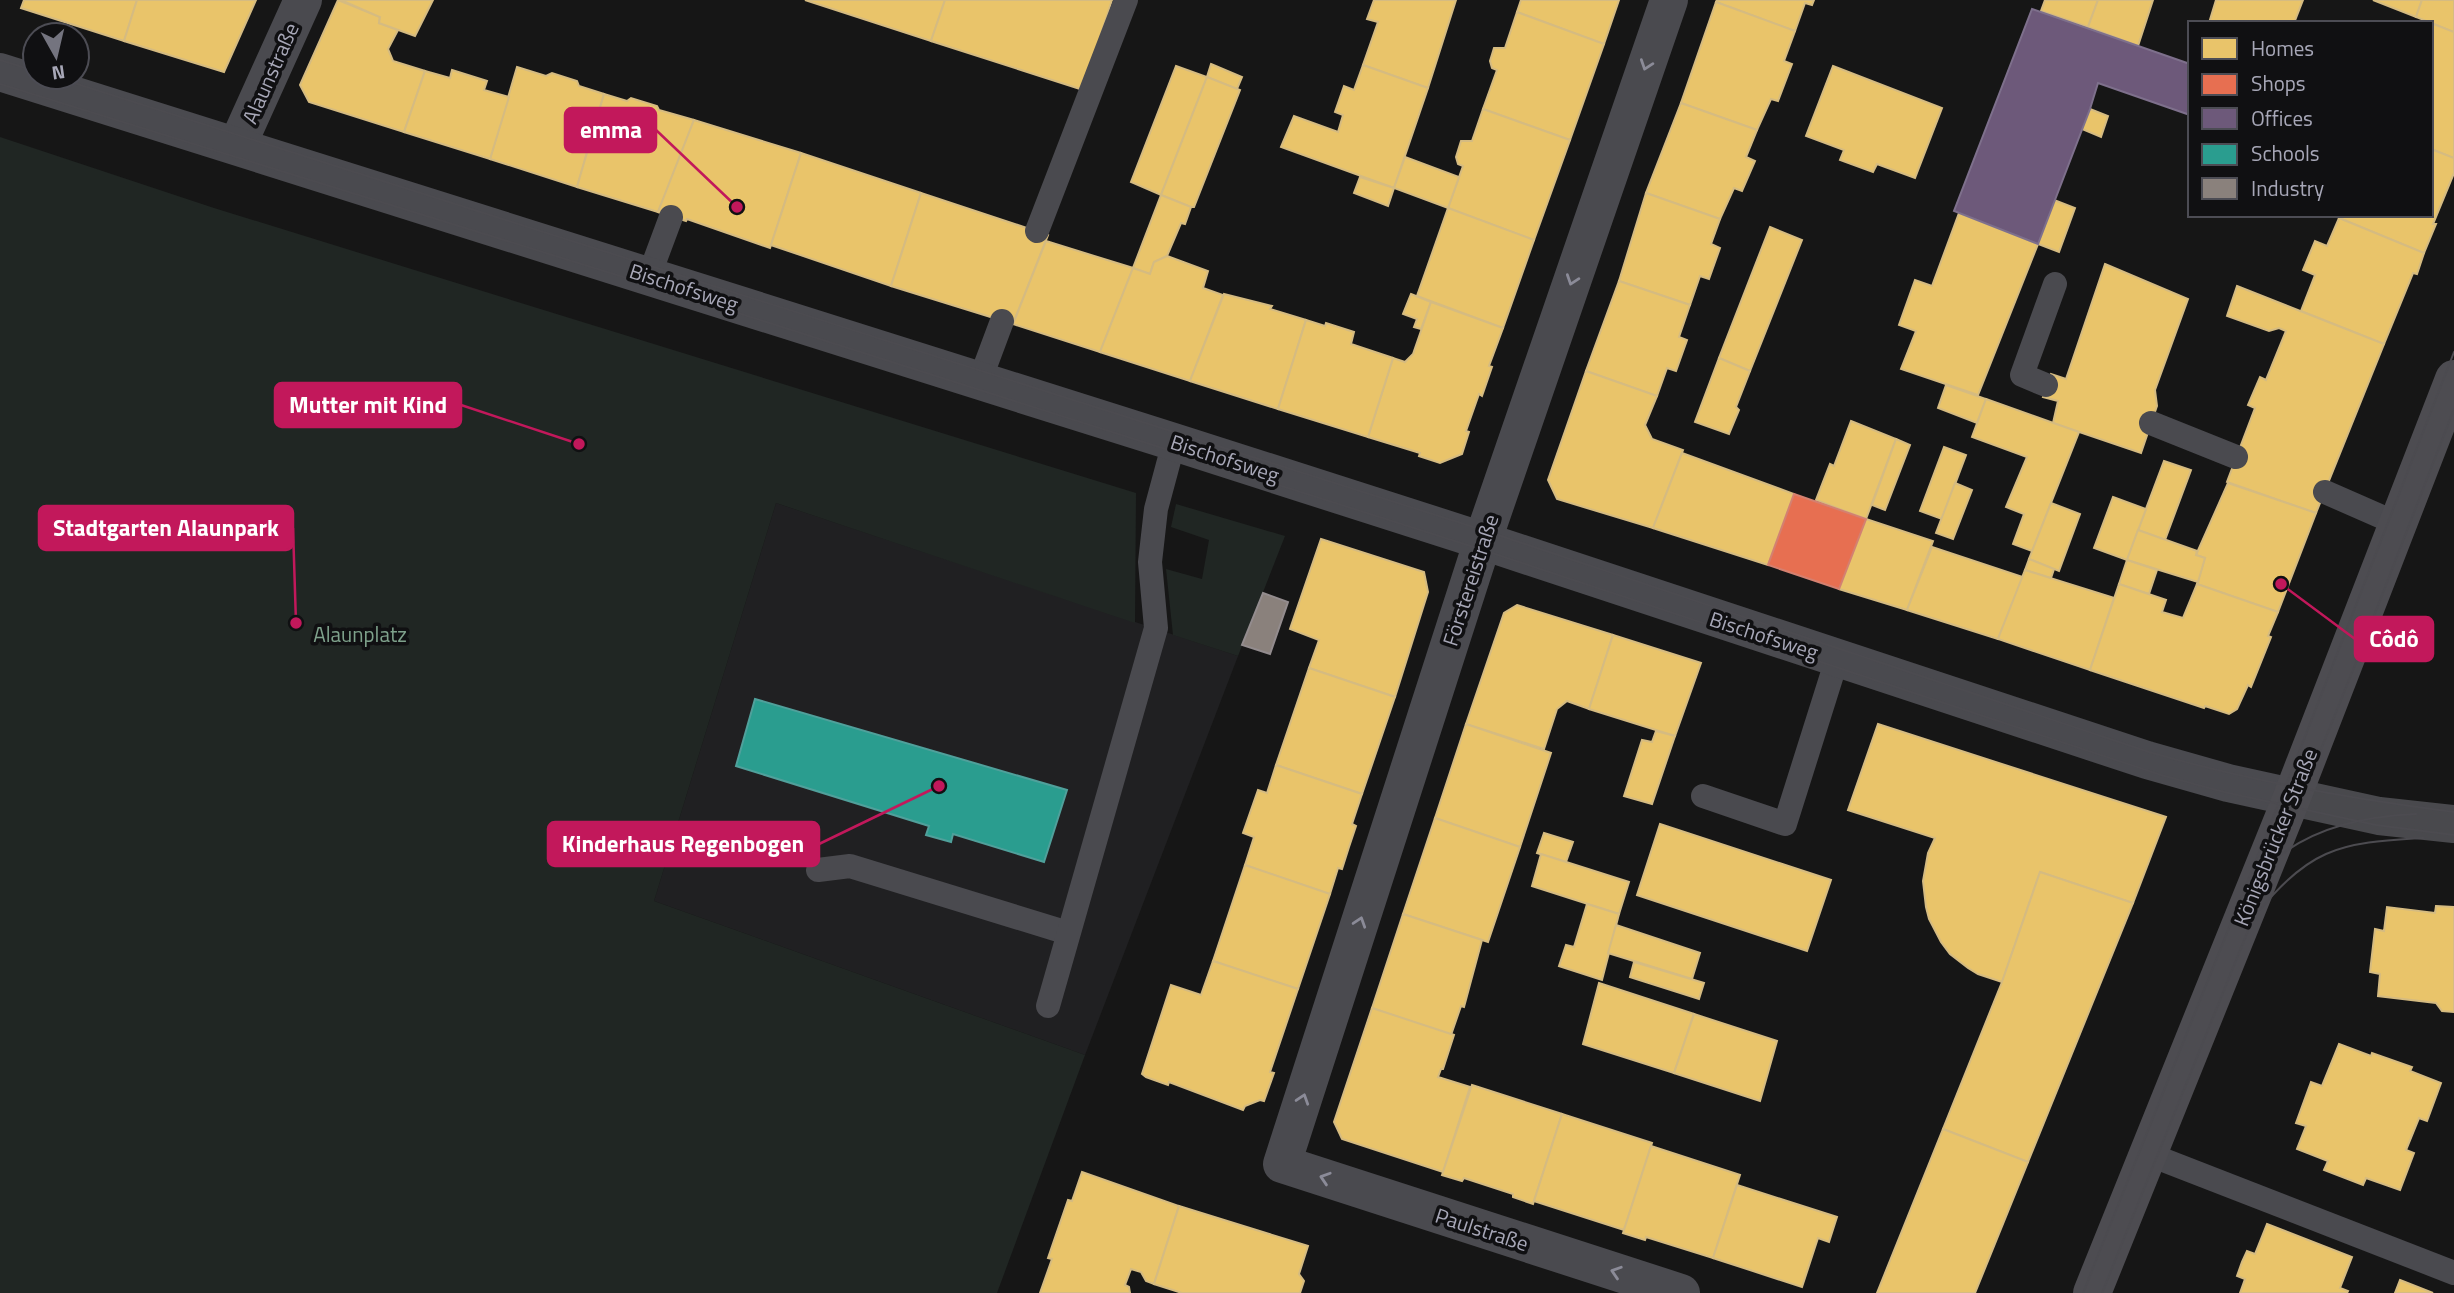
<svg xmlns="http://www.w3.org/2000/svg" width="2454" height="1293" font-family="'Titillium Web',sans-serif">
<rect width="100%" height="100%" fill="#161616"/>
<path fill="#202022" d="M 776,503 L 1238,656 L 1085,1055 L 654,901 Z"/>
<g fill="#202623">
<path d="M 0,137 L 214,208 L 1136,493 L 1135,623 L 776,503 L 654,901 L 1085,1055 L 997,1293 L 0,1293 Z"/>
<path d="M 1176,504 L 1285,536 L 1238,656 L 1173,635 L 1166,569 L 1202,579 L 1209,540 L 1171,527 Z"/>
</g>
<g fill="#e9c46a" stroke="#d5bb81" stroke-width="2">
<path d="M 24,0 L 137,0 L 124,41 L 21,8 Z"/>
<path d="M 137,0 L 256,0 L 224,72 L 124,41 Z"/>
<path d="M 338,0 L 380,17 L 379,23 L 398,30 L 388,49 L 393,61 L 425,71 L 404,132 L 309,102 L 300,85 Z"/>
<path d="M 341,0 L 433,0 L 415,36 L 379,23 L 380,17 Z"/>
<path d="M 805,0 L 945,0 L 931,41 Z"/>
<path d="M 945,0 L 1112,0 L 1083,90 L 931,41 Z"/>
<path d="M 1374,0 L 1456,0 L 1428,88 L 1363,65 L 1378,22 L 1367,19 Z"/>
<path d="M 1521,0 L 1619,0 L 1604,44 L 1517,12 Z"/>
<path d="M 1717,0 L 1814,0 L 1812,5 L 1805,3 L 1795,31 L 1716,2 Z"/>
<path d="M 2045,0 L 2098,0 L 2088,27 L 2041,11 Z"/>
<path d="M 2098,0 L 2153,0 L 2138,46 L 2088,27 Z"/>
<path d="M 2216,0 L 2303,0 L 2294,23 L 2209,23 Z"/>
<path d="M 2373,0 L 2422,0 L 2416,17 Z"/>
<path d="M 2422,0 L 2454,0 L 2454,32 L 2416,17 Z"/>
<path d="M 1716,2 L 1795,31 L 1784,61 L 1792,64 L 1778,101 L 1771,99 L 1757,130 L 1681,103 Z"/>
<path d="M 1517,12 L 1604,44 L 1570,140 L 1483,109 L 1497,70 L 1492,68 L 1490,61 L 1494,48 L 1505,48 Z"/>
<path d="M 2431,23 L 2454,32 L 2454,158 L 2431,149 Z"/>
<path d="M 1211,64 L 1242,77 L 1237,89 L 1207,77 Z"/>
<path d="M 1363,65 L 1428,88 L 1394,188 L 1281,147 L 1294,116 L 1338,132 L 1343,115 L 1335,112 L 1344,86 L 1354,90 Z"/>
<path d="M 1176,66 L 1207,77 L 1161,195 L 1131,182 Z"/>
<path d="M 1833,66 L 1942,108 L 1915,178 L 1877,164 L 1873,172 L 1840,160 L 1844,150 L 1806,136 Z"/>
<path d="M 517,67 L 546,76 L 552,73 L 577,81 L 579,86 L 604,94 L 577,187 L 490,159 Z"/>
<path d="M 452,70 L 487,81 L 484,90 L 509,97 L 490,159 L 404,132 L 425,71 L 450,78 Z"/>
<path d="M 1207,77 L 1240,90 L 1194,207 L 1191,207 L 1161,195 Z"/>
<path d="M 604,94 L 627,101 L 631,98 L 657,106 L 659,110 L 694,120 L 658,212 L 577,187 Z"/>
<path d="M 1681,103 L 1757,130 L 1746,157 L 1755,161 L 1742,191 L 1734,188 L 1720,219 L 1646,193 Z"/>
<path d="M 1483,109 L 1570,140 L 1534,240 L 1448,208 L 1463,166 L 1458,164 L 1456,157 L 1461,141 L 1472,141 Z"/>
<path d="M 2090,109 L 2108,116 L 2101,137 L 2082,129 Z"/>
<path d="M 694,120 L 801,153 L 770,248 L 687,219 L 686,221 L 658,212 Z"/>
<path d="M 2431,149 L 2454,158 L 2454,173 L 2433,224 L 2436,224 L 2424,253 L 2339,218 L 2340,215 L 2431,215 Z"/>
<path d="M 801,153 L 921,193 L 891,286 L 771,245 Z"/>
<path d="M 1405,157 L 1459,177 L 1448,208 L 1394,188 Z"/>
<path d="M 1360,177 L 1394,188 L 1388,206 L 1354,193 Z"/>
<path d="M 921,193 L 1048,235 L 1013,324 L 891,286 Z"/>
<path d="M 1646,193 L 1720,219 L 1711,244 L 1720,248 L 1709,279 L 1700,276 L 1690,305 L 1619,281 Z"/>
<path d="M 1161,195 L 1191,207 L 1185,224 L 1181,223 L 1167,256 L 1154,262 L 1150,274 L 1133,268 Z"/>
<path d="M 2054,200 L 2075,208 L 2059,252 L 2038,244 Z"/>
<path d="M 1448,208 L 1534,240 L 1503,328 L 1417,296 Z"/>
<path d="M 1959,213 L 2038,244 L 1978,395 L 1901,369 L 1916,331 L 1899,325 L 1915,280 L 1932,286 Z"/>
<path d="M 2339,218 L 2424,253 L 2417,274 L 2413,273 L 2384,344 L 2301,311 L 2315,275 L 2303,270 L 2315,241 L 2327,246 Z"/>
<path d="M 1770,227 L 1802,240 L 1750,371 L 1719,358 Z"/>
<path d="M 1046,241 L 1133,268 L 1100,352 L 1013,324 Z"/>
<path d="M 1167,256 L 1208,271 L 1203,288 L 1223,295 L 1190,381 L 1100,352 L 1133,268 L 1150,274 L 1154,262 Z"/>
<path d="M 2105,264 L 2188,299 L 2155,390 L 2157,406 L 2141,453 L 2053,423 L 2058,401 L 2043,397 L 2051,374 L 2066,379 Z"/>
<path d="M 1619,281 L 1690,305 L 1679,337 L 1687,340 L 1676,371 L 1667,368 L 1657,396 L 1586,371 Z"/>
<path d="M 2237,286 L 2384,344 L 2316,513 L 2227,482 L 2255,408 L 2248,405 L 2260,377 L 2266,380 L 2286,331 L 2279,328 L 2269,331 L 2227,316 Z"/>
<path d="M 1224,294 L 1272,306 L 1270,309 L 1306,320 L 1278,409 L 1190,381 Z"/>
<path d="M 1411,294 L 1431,302 L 1421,329 L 1414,327 L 1417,319 L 1403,314 Z"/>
<path d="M 1431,302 L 1503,328 L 1489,366 L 1492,367 L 1482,396 L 1479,394 L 1466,431 L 1469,432 L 1462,454 L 1440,463 L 1419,456 L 1420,453 L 1368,437 L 1393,358 L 1405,362 L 1413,354 Z"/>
<path d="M 1306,320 L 1325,326 L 1326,323 L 1354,332 L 1351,344 L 1393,358 L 1368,437 L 1278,409 Z"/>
<path d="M 1719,358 L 1750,371 L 1736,407 L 1739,410 L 1729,434 L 1695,422 Z"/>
<path d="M 1586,371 L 1657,396 L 1645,425 L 1652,439 L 1683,450 L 1653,528 L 1557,499 L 1548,480 Z"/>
<path d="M 1946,385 L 1986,399 L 1977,423 L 1938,408 Z"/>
<path d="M 1986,399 L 2079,432 L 2032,551 L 2013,544 L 2024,514 L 2006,507 L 2027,457 L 1972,437 Z"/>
<path d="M 1851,421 L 1896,439 L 1866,519 L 1816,500 L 1830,464 L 1834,466 Z"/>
<path d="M 1896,439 L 1910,445 L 1885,510 L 1872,505 Z"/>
<path d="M 1944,447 L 1966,455 L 1942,519 L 1920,511 Z"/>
<path d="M 1682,453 L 1794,494 L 1768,565 L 1653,528 Z"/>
<path d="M 2164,461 L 2191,470 L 2165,540 L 2138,530 Z"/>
<path d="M 1955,483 L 1972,490 L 1953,539 L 1936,533 Z"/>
<path d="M 2228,483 L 2316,513 L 2278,612 L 2197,584 L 2205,558 L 2196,555 Z"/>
<path d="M 2113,497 L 2146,509 L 2127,560 L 2094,548 Z"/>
<path d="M 2051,503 L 2080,514 L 2059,571 L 2029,559 Z"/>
<path d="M 1866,519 L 1933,541 L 1907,610 L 1839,589 Z"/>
<path d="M 2138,530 L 2197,551 L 2196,555 L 2205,558 L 2198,582 L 2127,560 Z"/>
<path d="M 1321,539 L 1424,572 L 1428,592 L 1395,697 L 1309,668 L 1319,640 L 1290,629 Z"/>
<path d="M 1932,547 L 2023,577 L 1998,639 L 1907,610 Z"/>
<path d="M 2029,559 L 2054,569 L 2051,578 L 2025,570 Z"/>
<path d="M 2127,560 L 2157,570 L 2149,594 L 2119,584 Z"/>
<path d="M 2025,570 L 2114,598 L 2090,670 L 1998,639 Z"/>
<path d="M 2119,584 L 2166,600 L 2162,612 L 2183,618 L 2197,584 L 2278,612 L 2268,636 L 2271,637 L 2251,687 L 2248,685 L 2237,709 L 2229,714 L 2205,706 L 2204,708 L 2090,670 Z"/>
<path d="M 1517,605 L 1613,635 L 1589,709 L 1567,701 L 1557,709 L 1544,749 L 1466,724 L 1504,613 Z"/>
<path d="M 1613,635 L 1701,663 L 1675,736 L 1589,709 Z"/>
<path d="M 1309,668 L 1395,697 L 1362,794 L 1276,765 Z"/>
<path d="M 1466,724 L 1551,753 L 1520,847 L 1435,818 Z"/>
<path d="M 1878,724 L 2166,817 L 2133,903 L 2040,872 L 2002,982 L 1978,974 L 1968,968 L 1950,954 L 1941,942 L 1929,919 L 1926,907 L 1923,881 L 1928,853 L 1935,838 L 1848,810 Z"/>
<path d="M 1656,731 L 1675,736 L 1652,804 L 1624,796 L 1642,740 L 1652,742 Z"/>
<path d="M 1276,765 L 1362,794 L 1352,824 L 1356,826 L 1349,847 L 1342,869 L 1338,868 L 1330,894 L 1245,865 L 1254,837 L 1243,833 L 1258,790 L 1267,793 Z"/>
<path d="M 1435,818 L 1520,847 L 1488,942 L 1403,914 Z"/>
<path d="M 1660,824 L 1831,880 L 1807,951 L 1637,895 Z"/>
<path d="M 1544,833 L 1573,842 L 1566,862 L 1537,853 Z"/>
<path d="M 1541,854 L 1629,882 L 1619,914 L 1532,886 Z"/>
<path d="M 1245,865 L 1330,894 L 1298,989 L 1213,961 Z"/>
<path d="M 2040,872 L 2133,903 L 2028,1162 L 1943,1129 L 2002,982 Z"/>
<path d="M 1587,904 L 1619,914 L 1602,980 L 1559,966 L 1566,945 L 1574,947 Z"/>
<path d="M 2436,906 L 2454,907 L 2454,1012 L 2442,1011 L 2436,1003 L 2378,996 L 2380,974 L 2370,972 L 2375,929 L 2384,931 L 2387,907 L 2435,913 Z"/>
<path d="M 1403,914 L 1482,940 L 1464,1007 L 1461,1006 L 1451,1035 L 1372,1008 Z"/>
<path d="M 1616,925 L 1700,953 L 1692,979 L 1608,953 Z"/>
<path d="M 1213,961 L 1298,989 L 1270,1072 L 1274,1073 L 1264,1101 L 1260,1100 L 1245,1106 L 1243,1110 L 1169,1082 L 1168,1085 L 1146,1077 L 1142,1074 L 1171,985 L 1201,995 Z"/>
<path d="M 1634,962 L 1704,983 L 1699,999 L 1630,977 Z"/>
<path d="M 1599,983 L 1694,1014 L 1674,1073 L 1583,1044 Z"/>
<path d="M 1372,1008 L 1454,1035 L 1443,1069 L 1441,1069 L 1438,1077 L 1470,1087 L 1443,1172 L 1342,1139 L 1334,1122 Z"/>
<path d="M 1694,1014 L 1777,1041 L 1760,1101 L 1674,1073 Z"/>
<path d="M 2339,1044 L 2371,1056 L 2372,1053 L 2412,1067 L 2410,1071 L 2441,1083 L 2427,1121 L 2419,1118 L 2406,1150 L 2414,1153 L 2400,1190 L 2366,1178 L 2363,1185 L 2324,1170 L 2328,1161 L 2297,1149 L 2306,1126 L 2296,1123 L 2311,1082 L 2322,1086 Z"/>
<path d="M 1472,1085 L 1562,1114 L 1533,1204 L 1513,1197 L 1513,1194 L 1464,1178 L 1462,1181 L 1442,1175 Z"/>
<path d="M 1562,1114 L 1652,1143 L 1624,1230 L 1534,1201 Z"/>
<path d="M 1943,1129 L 2028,1162 L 1975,1293 L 1877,1293 Z"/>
<path d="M 1651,1146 L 1740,1175 L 1713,1258 L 1646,1237 L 1645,1240 L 1623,1233 Z"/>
<path d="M 1082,1172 L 1179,1206 L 1154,1284 L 1146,1281 L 1141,1272 L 1131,1269 L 1125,1285 L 1129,1287 L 1130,1293 L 1040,1293 L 1052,1259 L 1048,1258 L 1068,1200 L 1072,1201 Z"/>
<path d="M 1737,1185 L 1837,1217 L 1829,1242 L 1818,1238 L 1802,1287 L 1713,1258 Z"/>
<path d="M 1179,1206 L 1308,1246 L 1299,1274 L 1304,1281 L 1300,1293 L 1182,1293 L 1154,1284 Z"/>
<path d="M 2267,1224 L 2352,1257 L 2340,1288 L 2348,1291 L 2347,1293 L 2240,1293 L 2245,1279 L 2237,1276 L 2242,1262 L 2247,1251 L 2255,1254 Z"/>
<path d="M 2400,1280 L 2433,1293 L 2395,1293 Z"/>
</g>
<path fill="#e76f51" stroke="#d48070" stroke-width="2" d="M 1794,494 L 1866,519 L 1839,589 L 1768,565 Z"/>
<path fill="#6d597a" stroke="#7e708c" stroke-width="2" d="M 2032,9 L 2190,64 L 2190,115 L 2098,83 L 2090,109 L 2038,244 L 1954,211 Z"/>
<path fill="#2a9d8f" stroke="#50a09b" stroke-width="2" d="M 755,699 L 1067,790 L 1044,862 L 953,834 L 951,842 L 926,835 L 929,826 L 736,766 Z"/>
<path fill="#8a817c" stroke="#938c8e" stroke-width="2" d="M 1263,593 L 1288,602 L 1270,654 L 1242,645 Z"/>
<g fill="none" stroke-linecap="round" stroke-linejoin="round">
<g stroke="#4a4a4f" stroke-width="24">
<path d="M 1037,231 L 1126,0"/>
<path d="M 649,276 L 671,217"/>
<path d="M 980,380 L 1002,321"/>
<path d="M 2046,385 L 2022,375 L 2055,284"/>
<path d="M 2151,423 L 2236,457"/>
<path d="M 2325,492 L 2398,524"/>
<path d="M 1703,796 L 1785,824 L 1837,659"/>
<path d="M 818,870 L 850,866 L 1068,933"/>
<path d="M 1048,1006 L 1156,628 L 1150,562 L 1156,509 L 1174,442"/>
<path d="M 2148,1154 L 2454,1273"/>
</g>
<g stroke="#4a4a4f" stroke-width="38">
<path d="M 1669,0 L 1486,531 L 1282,1164 L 1681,1293"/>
<path d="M 237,146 L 303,0"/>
</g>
<path stroke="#4a4a4f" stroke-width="38" d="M 0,72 L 1174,442 L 1483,541 L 2147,760 L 2228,783 L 2292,797"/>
<path stroke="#49494d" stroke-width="38" d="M 2292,797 L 2379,816 L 2454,824"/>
<path stroke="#4d4c51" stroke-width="38" d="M 2092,1293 L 2292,797 L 2454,379"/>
<g stroke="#4c4b50" stroke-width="2">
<path d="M 0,60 L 35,71"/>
<path d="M 55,77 L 1486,531 L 2149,752 C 2249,781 2351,799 2454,812"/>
<path d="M 0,84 L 675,293 L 1480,549 L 2161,775 L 2224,792 L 2376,825 L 2454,835"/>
<path d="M 2278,857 C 2317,826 2367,816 2416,814"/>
<path d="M 2260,910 C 2277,889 2301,865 2326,854 C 2355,841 2392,840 2423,838"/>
<path d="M 2083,1293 L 2296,760 L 2454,352"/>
<path d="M 2102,1293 L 2355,665 L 2454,409"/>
</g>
</g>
<defs><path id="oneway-chevron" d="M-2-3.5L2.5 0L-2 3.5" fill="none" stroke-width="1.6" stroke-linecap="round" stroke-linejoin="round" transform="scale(1.75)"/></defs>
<g stroke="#8b8b98">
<use href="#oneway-chevron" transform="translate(1646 65) rotate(109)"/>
<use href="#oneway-chevron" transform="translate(1572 280) rotate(109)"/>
<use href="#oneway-chevron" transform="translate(1360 922) rotate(-72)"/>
<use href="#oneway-chevron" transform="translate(1303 1099) rotate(-72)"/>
<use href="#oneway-chevron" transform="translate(1325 1178) rotate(-162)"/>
<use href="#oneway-chevron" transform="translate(1616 1272) rotate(-162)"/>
</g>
<g text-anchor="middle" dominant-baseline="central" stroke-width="7" stroke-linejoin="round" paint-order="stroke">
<g font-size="21" fill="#a7a7b7" stroke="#101012">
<text transform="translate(270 73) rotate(-66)">Alaunstraße</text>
<text transform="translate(684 287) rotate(18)">Bischofsweg</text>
<text transform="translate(1225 458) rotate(18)">Bischofsweg</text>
<text transform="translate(1470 580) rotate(-72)">Förstereistraße</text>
<text transform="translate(1764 635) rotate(18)">Bischofsweg</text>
<text transform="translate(2275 837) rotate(-68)">Königsbrücker Straße</text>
<text transform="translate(1482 1229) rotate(18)">Paulstraße</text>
</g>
<g font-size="21" fill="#7ea18b" stroke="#101012">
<text x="360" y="634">Alaunplatz</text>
</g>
</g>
<path fill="none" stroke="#c2185b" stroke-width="2.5" d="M737 207L656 130M579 444L461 405M296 623L293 528M2281 584L2355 639M939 786L819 844"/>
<g fill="#c2185b" stroke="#101012" stroke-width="2.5">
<circle cx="737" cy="207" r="7"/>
<circle cx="579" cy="444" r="7"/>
<circle cx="296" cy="623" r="7"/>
<circle cx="2281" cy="584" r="7"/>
<circle cx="939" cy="786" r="7"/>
</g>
<g fill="#c2185b" stroke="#c2185b" stroke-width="2.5">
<rect x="565" y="108" width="91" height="44" rx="7"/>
<rect x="275" y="383" width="186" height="44" rx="7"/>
<rect x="39" y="506" width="254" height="44" rx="7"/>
<rect x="2355" y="617" width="78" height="44" rx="7"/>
<rect x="548" y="822" width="271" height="44" rx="7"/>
</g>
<g font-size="23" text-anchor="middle" font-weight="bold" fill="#fff">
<text x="611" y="138">emma</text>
<text x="368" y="413">Mutter mit Kind</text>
<text x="166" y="536">Stadtgarten Alaunpark</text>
<text x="2394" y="647">Côdô</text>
<text x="683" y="852">Kinderhaus Regenbogen</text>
</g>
<rect x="2188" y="21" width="245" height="196" fill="#101012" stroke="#4c4c54" stroke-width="2"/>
<rect x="2202" y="38" width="35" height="21" fill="#e9c46a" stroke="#4c4c54" stroke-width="2"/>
<text x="2251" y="56" font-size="21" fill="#a7a7b7">Homes</text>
<rect x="2202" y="74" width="35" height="21" fill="#e76f51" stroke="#4c4c54" stroke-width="2"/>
<text x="2251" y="91" font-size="21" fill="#a7a7b7">Shops</text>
<rect x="2202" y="108" width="35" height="21" fill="#6d597a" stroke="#4c4c54" stroke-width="2"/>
<text x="2251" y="126" font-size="21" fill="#a7a7b7">Offices</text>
<rect x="2202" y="144" width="35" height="21" fill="#2a9d8f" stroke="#4c4c54" stroke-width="2"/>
<text x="2251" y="161" font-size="21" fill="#a7a7b7">Schools</text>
<rect x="2202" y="178" width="35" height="21" fill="#8a817c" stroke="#4c4c54" stroke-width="2"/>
<text x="2251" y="196" font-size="21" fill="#a7a7b7">Industry</text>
<g transform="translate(56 56) rotate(172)"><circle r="33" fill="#101012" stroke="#4c4c54" stroke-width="2"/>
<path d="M0-5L12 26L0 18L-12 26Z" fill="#74747f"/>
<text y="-10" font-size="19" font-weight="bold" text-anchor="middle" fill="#a7a7b7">N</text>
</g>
</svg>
